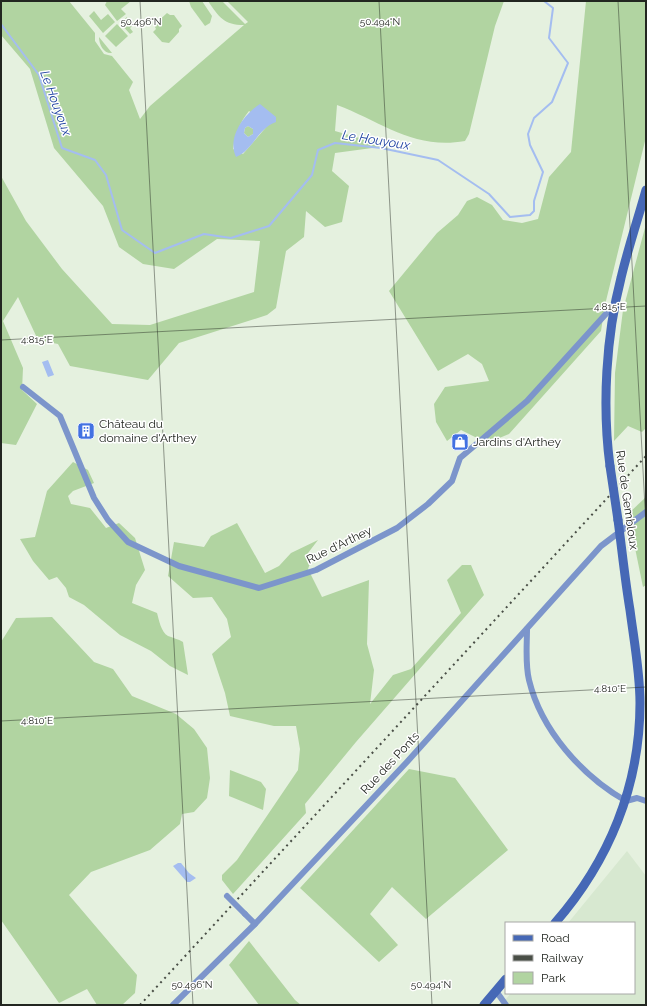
<svg xmlns="http://www.w3.org/2000/svg" width="647" height="1006" font-family="Raleway,sans-serif">
<rect width="100%" height="100%" fill="#e5f1df"/>
<path fill="#d7e8d0" d="M 627,851 L 646,876 L 646,1005 L 501,1005 L 511,993 L 634,993 L 634,923 L 568,923 Z"/>
<g fill="#b1d4a1" fill-rule="evenodd">
<path d="M 1,1 L 69,1 L 95,33 L 95,41 L 104,54 L 112,56 L 133,82 L 129,90 L 140,119 L 150,106 L 244,25 C 224,25 219,17 208,1 L 222,1 L 245,24 L 248,22 L 227,1 L 504,1 L 495,26 L 469,134 L 465,141 C 414,150 382,122 337,105 L 335,131 L 387,146 L 335,153 L 332,171 L 349,186 L 342,222 L 325,227 L 306,211 L 304,237 L 286,251 L 276,308 L 267,315 L 179,343 L 148,380 L 70,366 L 58,344 L 38,340 L 18,297 L 3,321 L 23,368 L 22,390 L 37,404 L 16,445 L 1,443 L 1,176 L 26,221 L 62,269 L 112,324 L 150,325 L 254,292 L 260,241 L 217,239 L 174,269 L 143,264 L 119,247 L 103,206 L 54,148 L 30,69 L 1,35 ZM 249,111 L 268,125 L 243,154 L 233,149 C 235,135 240,122 249,111 Z"/>
<path d="M 107,1 L 116,2 L 115,1 L 131,1 L 121,9 L 126,14 L 117,21 L 105,5 Z"/>
<path d="M 189,1 L 202,1 L 212,16 L 210,23 L 205,26 L 191,7 Z"/>
<path d="M 586,1 L 646,1 L 646,137 L 605,305 L 601,331 L 509,434 L 487,443 L 461,430 L 447,441 L 436,422 L 434,404 L 445,387 L 489,381 L 482,364 L 468,354 L 438,371 L 389,291 L 437,233 L 458,215 L 467,201 L 477,197 L 492,205 L 503,220 L 522,223 L 538,219 L 549,177 L 571,152 Z"/>
<path d="M 94,11 L 101,20 L 108,14 L 115,22 L 103,33 L 89,16 Z"/>
<path d="M 167,13 L 170,15 L 174,15 L 182,26 L 179,29 L 179,32 L 169,43 L 162,42 L 153,32 L 156,29 L 154,25 Z"/>
<path d="M 127,17 L 127,19 L 133,25 L 130,28 L 133,32 L 130,34 L 120,23 Z"/>
<path d="M 117,24 L 128,36 L 116,47 L 105,36 Z"/>
<path d="M 99,37 L 112,53 C 104,54 99,45 99,37 Z"/>
<path d="M 248,126 L 253,129 L 253,134 L 248,137 L 244,133 L 245,128 Z"/>
<path d="M 646,224 L 646,428 L 642,432 L 628,426 L 614,441 L 615,373 L 623,310 Z"/>
<path d="M 73,462 L 88,470 L 94,483 L 73,491 L 68,496 L 71,504 L 90,508 L 106,528 L 119,523 L 135,538 L 145,570 L 136,585 L 132,603 L 157,613 C 159,620 161,632 168,636 C 173,638 178,639 183,642 L 188,675 L 170,666 L 151,651 L 120,635 L 84,605 L 69,597 L 66,588 L 57,577 L 49,580 L 33,561 L 20,539 L 35,537 L 47,491 Z"/>
<path d="M 646,497 L 646,585 L 643,587 L 628,514 Z"/>
<path d="M 237,523 L 265,573 L 279,566 L 291,553 L 318,540 L 308,553 L 312,558 L 308,569 L 322,597 L 369,580 L 367,644 L 374,670 L 370,704 L 393,675 L 411,669 L 461,613 L 447,580 L 462,565 L 471,565 L 484,595 L 356,742 L 305,804 L 306,813 L 233,894 L 222,880 L 222,875 L 237,860 L 298,770 L 300,749 L 296,726 L 274,726 L 230,716 L 225,693 L 212,654 L 231,637 L 227,619 L 212,597 L 193,598 L 168,576 L 174,542 L 204,547 L 211,536 Z"/>
<path d="M 52,617 L 94,662 L 113,669 L 132,696 L 176,714 L 194,729 L 207,748 L 210,778 L 207,798 L 194,812 L 182,814 L 180,824 L 150,850 L 91,872 L 69,895 L 137,975 L 135,993 L 122,1005 L 97,1005 L 87,989 L 59,1003 L 1,920 L 1,642 L 16,618 Z"/>
<path d="M 409,769 L 455,778 L 508,850 L 426,919 L 392,887 L 370,914 L 398,945 L 379,962 L 300,888 Z"/>
<path d="M 230,770 L 261,782 L 266,789 L 263,810 L 229,796 Z"/>
<path d="M 249,941 L 295,1000 L 301,1005 L 259,1005 L 229,965 Z"/>
</g>
<g fill="#a4bdf0" fill-rule="evenodd">
<path d="M 260,104 L 276,117 L 276,122 C 258,128 253,150 236,157 C 227,138 243,115 260,104 ZM 248,126 L 253,129 L 253,134 L 248,137 L 244,133 L 245,128 Z"/>
<path d="M 48,360 L 54,375 L 48,377 L 42,362 Z"/>
<path d="M 178,863 L 181,863 L 189,873 L 196,878 L 190,882 L 187,882 L 173,866 Z"/>
</g>
<g fill="none" stroke-linecap="round" stroke-linejoin="round">
<path stroke="#a4bdf0" stroke-width="2" d="M 1,24 L 39,75 L 62,148 L 95,160 L 106,175 L 122,230 L 155,253 L 204,234 L 231,238 L 269,226 L 312,175 L 318,150 L 335,143 L 381,148 L 438,160 L 489,194 L 510,217 L 530,215 L 534,211 L 534,201 L 543,172 L 530,145 L 528,134 L 534,118 L 552,102 L 568,63 L 549,38 L 553,8 L 544,1"/>
<g stroke="#7c95cb" stroke-width="6">
<path d="M 23,387 L 60,416 L 94,498 L 108,520 L 128,542 L 179,566 L 259,588 L 316,570 L 397,528 L 428,504 L 452,481 L 460,458 L 527,401 L 614,305"/>
<path d="M 527,629 C 527,645 525,664 529,680 C 541,730 582,776 626,801 L 637,798 L 646,801"/>
<path d="M 245,914 L 255,924"/>
<path d="M 496,991 L 506,1005"/>
<path d="M 173,1005 L 255,924 L 406,763 L 601,546 L 646,512"/>
</g>
<g stroke="#4668b6" stroke-width="9">
<path d="M 610,466 C 602,406 606,336 621,278 C 628,248 638,219 646,190"/>
<path d="M 555,923 C 609,861 640,786 640,703 C 640,672 634,641 630,610 C 625,580 622,550 618,520"/>
<path d="M 484,1005 L 506,979"/>
</g>
<path stroke="#494e46" stroke-width="2" stroke-dasharray="2 4" stroke-linecap="butt" d="M 140,1005 L 646,456"/>
<path stroke="#7c95cb" stroke-width="6" d="M 227,896 L 245,914"/>
<path stroke="#4668b6" stroke-width="9" d="M 610,466 L 618,520"/>
</g>
<path fill="none" stroke="#222620" stroke-width="1" stroke-opacity="0.45" d="M 140,1 L 193,1005M 379,1 L 432,1005M 618,1 L 646,526M 1,340 L 646,306M 1,721 L 646,687"/>
<defs>
<symbol id="building-square" viewBox="-11 -11 22 22"><rect x="-9" y="-9" width="18" height="18" rx="4" fill="#4271e2" stroke="#fff"/><path d="M-4-6H4V6H1V3H-1V6H-4ZM-2.5-4.3h1.7v1.8h-1.7ZM.8-4.3h1.7v1.8H.8ZM-2.5-1h1.7V.8h-1.7ZM.8-1h1.7V.8H.8Z" fill="#fff"/></symbol>
<symbol id="shop-square" viewBox="-11 -11 22 22"><rect x="-9" y="-9" width="18" height="18" rx="4" fill="#4271e2" stroke="#fff"/><path d="M-5-2.5h2.3a2.7 3.5 0 0 1 5.4 0H5L5.5 6h-11ZM-1.5-2.5h3a1.5 2.3 0 0 0-3 0Z" fill="#fff"/></symbol>
</defs>
<g fill-rule="evenodd">
<use href="#building-square" x="76" y="421" width="20" height="20"/>
<use href="#shop-square" x="450" y="432" width="20" height="20"/>
</g>
<g text-anchor="middle" dominant-baseline="central" stroke-width="3" stroke-linejoin="round" paint-order="stroke">
<g font-size="12" fill="#222620" stroke="#fff" text-anchor="start">
<text x="99" y="424">Château du<tspan x="99" dy="14">domaine d'Arthey</tspan></text>
<text x="473" y="442">Jardins d'Arthey</text>
</g>
<g font-size="12" fill="#222620" stroke="#fff">
<text transform="translate(627 500) rotate(82)">Rue de Gembloux</text>
<text transform="translate(339 545) rotate(-26)">Rue d'Arthey</text>
<text transform="translate(390 763) rotate(-47)">Rue des Ponts</text>
</g>
<g font-size="13" font-style="italic" fill="#1e42a1" stroke="#fff">
<text transform="translate(56 103) rotate(70)">Le Houyoux</text>
<text transform="translate(376 140) rotate(9)">Le Houyoux</text>
</g>
</g>
<g font-size="10" text-anchor="middle" fill="#222620" stroke="#fff" stroke-width="3" stroke-linejoin="round" paint-order="stroke">
<text x="141" y="25">50.496°N</text>
<text x="380" y="25">50.494°N</text>
<text x="610" y="310">4.815°E</text>
<text x="37" y="343">4.815°E</text>
<text x="610" y="692">4.810°E</text>
<text x="37" y="724">4.810°E</text>
<text x="192" y="988">50.496°N</text>
<text x="431" y="988">50.494°N</text>
</g>
<rect width="647" height="1006" fill="none" stroke="#222620" stroke-width="4"/>
<rect x="505" y="922" width="130" height="72" fill="#ffffff" stroke="#a7a8a6"/>
<rect x="513" y="935" width="20" height="6" fill="#4668b6" stroke="#a7a8a6"/>
<text x="541" y="942" font-size="12" fill="#222620">Road</text>
<rect x="513" y="955" width="20" height="6" fill="#494e46" stroke="#a7a8a6"/>
<text x="541" y="962" font-size="12" fill="#222620">Railway</text>
<rect x="513" y="972" width="20" height="12" fill="#b1d4a1" stroke="#a7a8a6"/>
<text x="541" y="982" font-size="12" fill="#222620">Park</text>
</svg>
